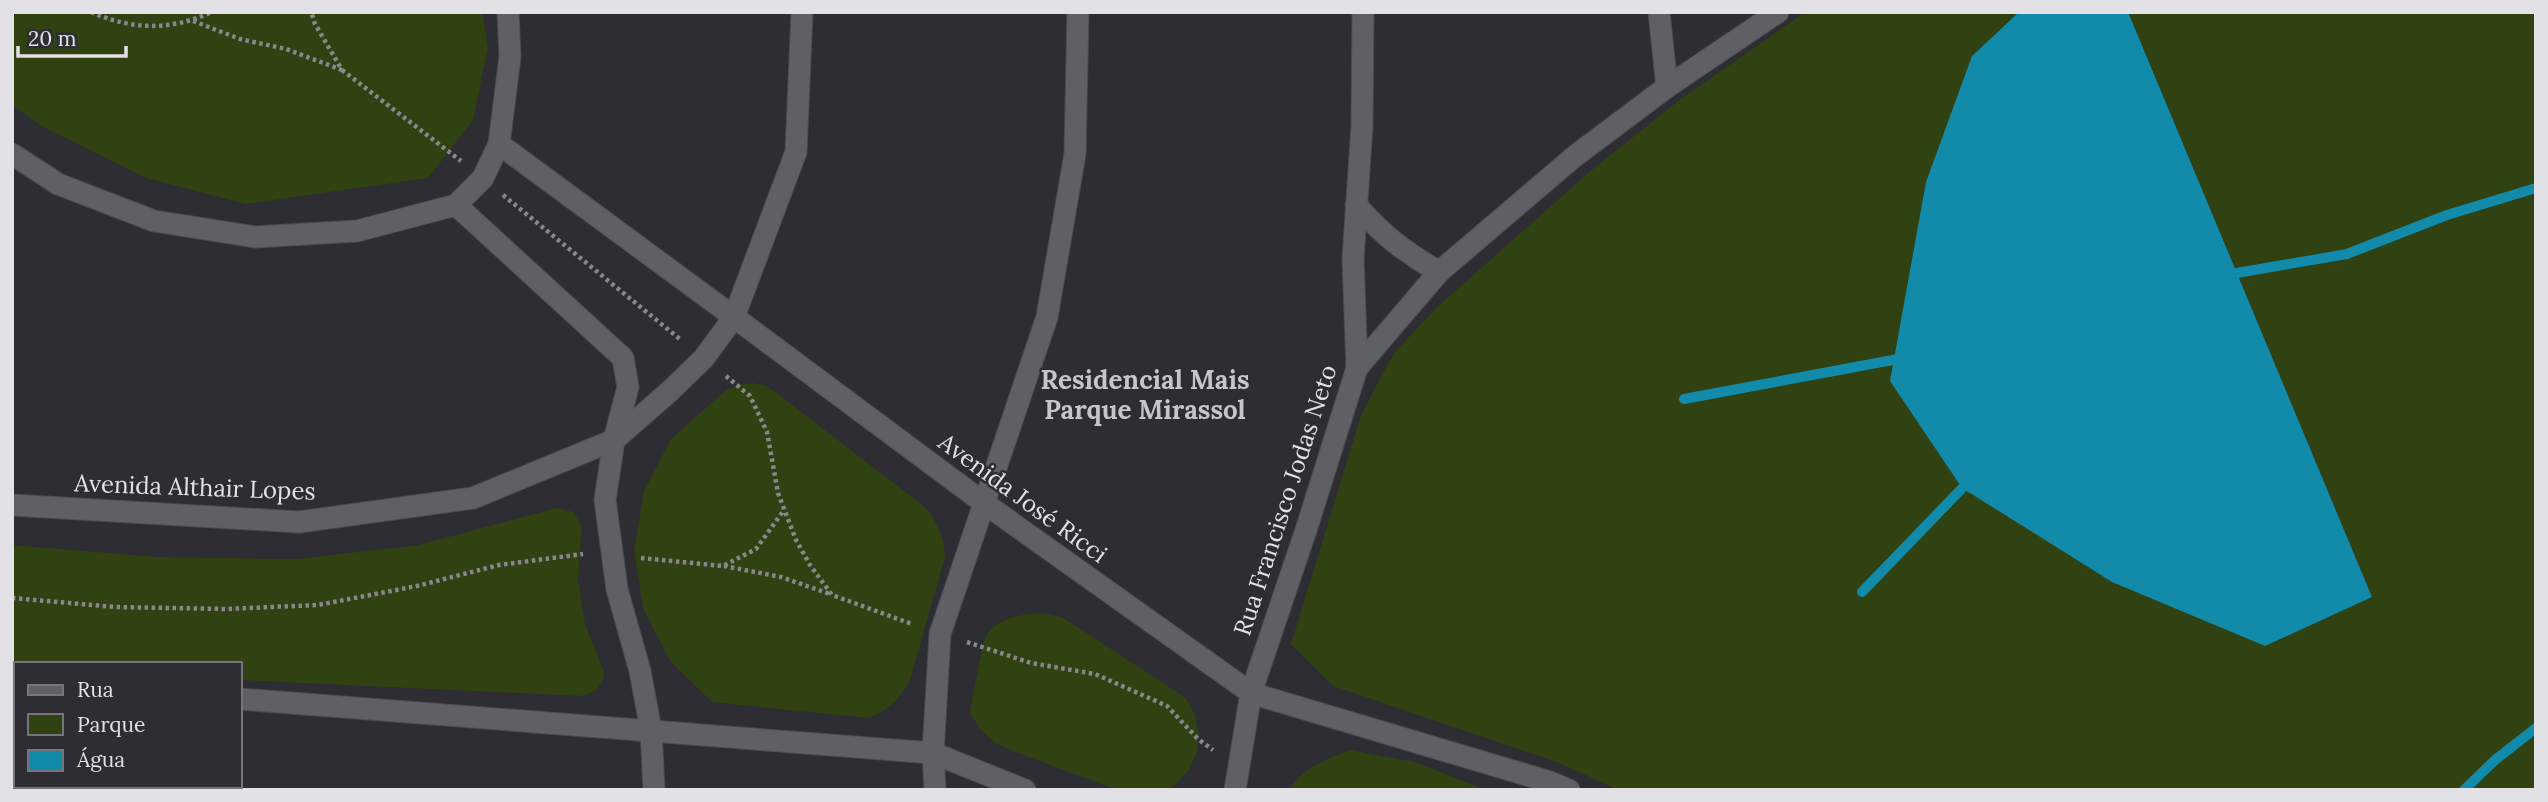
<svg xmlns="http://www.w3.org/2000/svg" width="2548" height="802" font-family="Lora,serif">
<rect width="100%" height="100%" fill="#2d2d33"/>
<g fill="#304112">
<path d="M 12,12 L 482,12 L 488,47 L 473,120 L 428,178 L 246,204 L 146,178 L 41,126 L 12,105 Z"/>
<path d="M 1805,12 L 2019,12 L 1972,56 L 2265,646 L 2372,597 L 2128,12 L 2536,12 L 2536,790 L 1619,790 L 1559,763 L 1333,686 L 1291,644 L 1361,415 L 1393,354 L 1435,309 L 1588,173 L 1678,101 Z"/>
<path d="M 753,383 L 766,386 L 778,394 L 926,508 C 938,524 944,536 945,557 L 910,680 C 899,700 889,710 868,718 L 712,702 L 670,661 L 643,608 L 634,550 L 644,491 L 671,439 L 726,390 L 739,385 Z"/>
<path d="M 557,508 L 573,512 L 582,526 L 578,579 L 585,624 L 604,672 L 603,679 L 596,691 L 581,696 L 240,680 L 240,664 L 16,664 L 16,667 L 12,667 L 12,545 L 157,557 L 297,559 L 418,545 Z"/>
<path d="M 1042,613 L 1062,617 L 1186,698 L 1195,715 L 1199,734 L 1197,752 L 1189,770 L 1176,784 L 1167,790 L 1117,790 L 1013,751 L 995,743 L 980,729 L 970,713 C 972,700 982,641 987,634 C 1000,617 1023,614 1042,613 Z"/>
<path d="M 1350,750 L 1415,762 L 1486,790 L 1289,790 C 1302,768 1327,759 1350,750 Z"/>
</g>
<path fill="#128aa9" d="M 2019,12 L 2128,12 L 2372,597 L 2265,646 L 2112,582 L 1962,488 L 1890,381 L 1926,182 L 1972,56 Z"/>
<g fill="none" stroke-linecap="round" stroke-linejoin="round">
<g stroke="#128aa9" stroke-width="10">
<path d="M 2225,275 L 2347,254 L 2447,215 L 2536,188"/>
<path d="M 1684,399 L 1909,357"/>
<path d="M 1862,592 L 1972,478"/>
<path d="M 2464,790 L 2495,760 L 2536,728"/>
</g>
<defs>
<g id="street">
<path d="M 1659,12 L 1667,87"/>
<path d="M 499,144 L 734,317 L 796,152 L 802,12"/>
<path d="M 12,154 L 58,184 L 154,221 L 255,237 L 357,231 L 456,205 L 483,178 L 499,144 L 510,57 L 508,12"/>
<path d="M 456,205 L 623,358 L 628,387 L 614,440 L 605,500 L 617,589 L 640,671 L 651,730 L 654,790"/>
<path d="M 1356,205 C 1385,237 1402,250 1439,272"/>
<path d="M 1357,368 L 1439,272 L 1575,156 L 1667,87 L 1778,12"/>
<path d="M 935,790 L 933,753 L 940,634 L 1047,317 L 1075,154 L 1078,12"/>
<path d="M 1235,790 L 1251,693 L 1307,527 L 1357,368 L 1353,259 L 1362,126 L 1363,12"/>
</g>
<g id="secondary">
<path d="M 12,505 L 299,522 L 473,498 L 614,440 L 670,391 L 704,358 L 734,317 L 984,503 L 1251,693 L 1550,782 L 1569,790"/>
<path d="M 12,682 L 16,682"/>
<path d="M 240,699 L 933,753 L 1025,790"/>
</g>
</defs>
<use href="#street" stroke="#4b4b50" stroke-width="23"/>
<use href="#secondary" stroke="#4b4b50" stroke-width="23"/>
<g stroke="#87878c" stroke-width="4.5" stroke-dasharray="3.5 3.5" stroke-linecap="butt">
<path d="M 91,12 C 132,30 170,31 212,12"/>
<path d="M 193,21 L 240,39 L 286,49 L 342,70 L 315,24 L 311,12"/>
<path d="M 342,70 L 461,161"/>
<path d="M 503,195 L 681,340"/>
<path d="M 726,376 L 750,396 L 767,432 L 778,493 L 796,540 L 810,565 L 832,595 L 912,624"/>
<path d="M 641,558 L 723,566 L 756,549 L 784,510"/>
<path d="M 724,566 L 781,577 L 830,594"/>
<path d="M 12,598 L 115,607 L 226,609 L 318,605 L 417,586 L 499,565 L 583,554"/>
<path d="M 967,642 L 1031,663 L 1095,674 L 1167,706 L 1198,739 L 1213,750"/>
</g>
<use href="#street" stroke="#5f5f66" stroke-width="21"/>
<use href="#secondary" stroke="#5f5f66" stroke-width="21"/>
</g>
<g text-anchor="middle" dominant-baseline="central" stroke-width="5" stroke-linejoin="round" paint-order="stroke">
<g font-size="24" fill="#e2e2e6" stroke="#2d2d33">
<text transform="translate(195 487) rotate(2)">Avenida Althair Lopes</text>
<text transform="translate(1023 498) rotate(36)">Avenida José Ricci</text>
<text transform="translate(1285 500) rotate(-72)">Rua Francisco Jodas Neto</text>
</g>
<g font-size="26" font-weight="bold" fill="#c5c6cd" stroke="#2d2d33">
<text x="1145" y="379">Residencial Mais<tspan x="1145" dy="30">Parque Mirassol</tspan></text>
</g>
</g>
<rect width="2548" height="802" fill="none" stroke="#e2e2e6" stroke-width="28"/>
<rect x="14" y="662" width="228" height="126" fill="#2d2d33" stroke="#75757b" stroke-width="2"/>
<rect x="28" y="685" width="35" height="10" fill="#5f5f66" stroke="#75757b" stroke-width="2"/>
<text x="77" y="697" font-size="21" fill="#e2e2e6">Rua</text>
<rect x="28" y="714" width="35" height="21" fill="#304112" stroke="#75757b" stroke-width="2"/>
<text x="77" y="732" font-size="21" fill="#e2e2e6">Parque</text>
<rect x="28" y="750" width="35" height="21" fill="#128aa9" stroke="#75757b" stroke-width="2"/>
<text x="77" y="767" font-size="21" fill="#e2e2e6">Água</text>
<path d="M18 46v10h108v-10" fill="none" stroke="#e2e2e6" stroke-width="3.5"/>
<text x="28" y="46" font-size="21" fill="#e2e2e6" stroke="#2d2d33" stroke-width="5" paint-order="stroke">20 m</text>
</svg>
